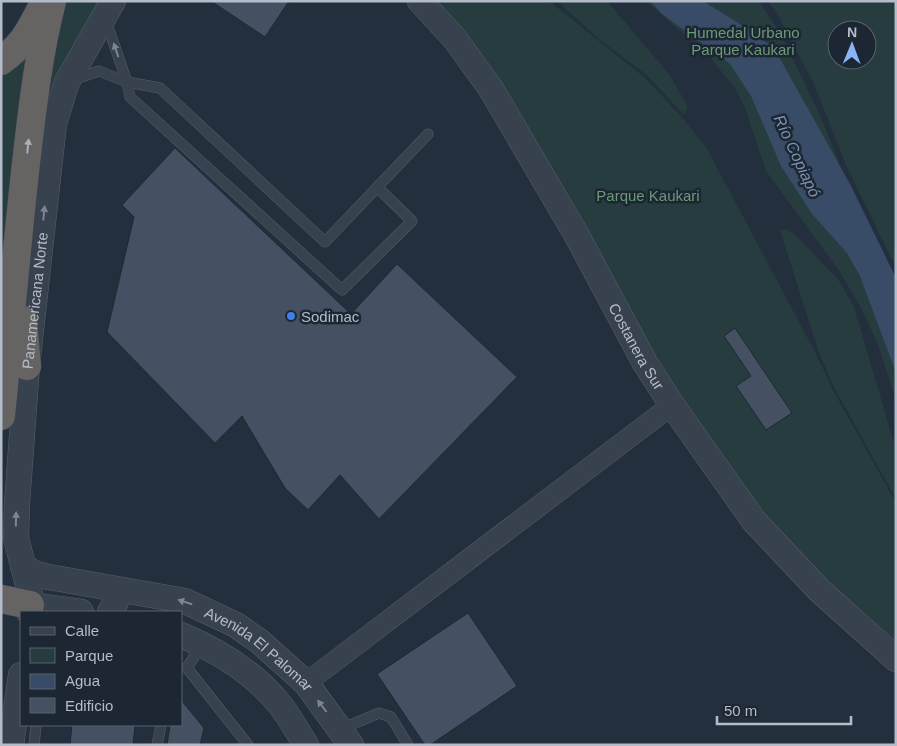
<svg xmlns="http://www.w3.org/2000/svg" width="897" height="746" font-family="Helvetica,sans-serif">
<rect width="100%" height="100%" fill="#242f3e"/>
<g fill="#263c3f" fill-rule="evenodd">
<path d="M 63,1 L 107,1 L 57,101 L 45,106 Z"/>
<path d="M 430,1 L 549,1 L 644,77 L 681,116 L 706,147 L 815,352 L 834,392 L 896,503 L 896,651 L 759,519 L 703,449 Z"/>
<path d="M 557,1 L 607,1 L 669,74 L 688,107 L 684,115 L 648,76 L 599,39 Z"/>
<path d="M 646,1 L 759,1 L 780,33 L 820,115 L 850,190 L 896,287 L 896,400 L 877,342 L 860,306 L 840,272 L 766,171 L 745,108 L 734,87 L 710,57 Z"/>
<path d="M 768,1 L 896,1 L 896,268 L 846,165 L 814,84 L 779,17 ZM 837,30 L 867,30 L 867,60 L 837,60 Z"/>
<path d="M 29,49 L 21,85 L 1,283 L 1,72 Z"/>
<path d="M 786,229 L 795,235 L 838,279 L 854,307 L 896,450 L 896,499 L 835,389 L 819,353 L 780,230 Z"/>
</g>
<path fill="#394c67" d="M 650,1 L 703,1 L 751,31 L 774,48 L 850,184 L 896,278 L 896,373 L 860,276 L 847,253 L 812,214 L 781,166 L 751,96 L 730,64 L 661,13 Z"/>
<g fill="#455162" stroke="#1f2835">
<path d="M 211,1 L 289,1 L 265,37 Z"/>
<path d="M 175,148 L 351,314 L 397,264 L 517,377 L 379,519 L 340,475 L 308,510 L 285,488 L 242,416 L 215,443 L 107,332 L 134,217 L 122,205 Z"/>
<path d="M 735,328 L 792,413 L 766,430 L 736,386 L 751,376 L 724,336 Z"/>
<path d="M 468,613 L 517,686 L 430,745 L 425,745 L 377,674 Z"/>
<path d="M 181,700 L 204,728 L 200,745 L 167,745 L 170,725 L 181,725 Z"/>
<path d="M 72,725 L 135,725 L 133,745 L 70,745 Z"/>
</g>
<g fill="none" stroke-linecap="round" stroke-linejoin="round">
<defs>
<g id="service">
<path d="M 106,21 L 127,82 L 130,97 L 342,290 L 412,221 L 377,187"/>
<path d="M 72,80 L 99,71 L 127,82 L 160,88 L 325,242 L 428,134"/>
<path d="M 202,644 L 187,668 L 248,745"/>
<path d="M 341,729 L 379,713 L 391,717 L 408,745"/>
<path d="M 34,745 L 36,725"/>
<path d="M 157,745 L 161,725"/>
</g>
<path id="minor" d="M 306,683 L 672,405"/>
<g id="tertiary">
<path id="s1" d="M 420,1 L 455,39 L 491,89 L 576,234 L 645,363 L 672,405 L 754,521 L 819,590 L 896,659"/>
<path id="s2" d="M 23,567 L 36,574 L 49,577 L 185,601 L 236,625 L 259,641 L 306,683 L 351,745"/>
<path d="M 30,605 L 81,612"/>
<path id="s3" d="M 29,612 L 30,595 L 28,585 L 16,538 L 17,504 L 27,366 L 54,124 L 67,82 L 113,1"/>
<path d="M 110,612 L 116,602 L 114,589"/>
<path d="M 181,635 C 219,651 255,673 281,706 C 290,718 298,732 306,745"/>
<path d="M 11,745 L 21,675"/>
</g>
<g id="trunk">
<path d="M 1,61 C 23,45 29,32 41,9"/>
<path d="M 23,320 L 27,366"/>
<path d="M 1,416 C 10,329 17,242 27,155 C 33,103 39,52 52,1"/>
<path d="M 1,599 L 30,605"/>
</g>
</defs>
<use href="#service" stroke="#565f6c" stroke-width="11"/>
<use href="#minor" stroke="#565f6c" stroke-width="21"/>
<use href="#tertiary" stroke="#565f6c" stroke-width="26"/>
<use href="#trunk" stroke="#434c59" stroke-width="29"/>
<use href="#service" stroke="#38414e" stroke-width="10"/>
<use href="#minor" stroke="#38414e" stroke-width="20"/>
<use href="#tertiary" stroke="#38414e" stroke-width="25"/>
<use href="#trunk" stroke="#656462" stroke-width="28"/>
</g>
<defs><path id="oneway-solid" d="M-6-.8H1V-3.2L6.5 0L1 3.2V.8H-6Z" transform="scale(1.25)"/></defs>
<g fill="#7c8592">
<use href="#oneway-solid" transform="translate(116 50) rotate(-109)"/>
<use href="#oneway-solid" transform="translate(44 213) rotate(-84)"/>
<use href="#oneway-solid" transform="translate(16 519) rotate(-89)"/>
<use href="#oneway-solid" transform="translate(185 602) rotate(-163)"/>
<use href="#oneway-solid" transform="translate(322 706) rotate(-127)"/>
</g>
<use fill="#a8afba" href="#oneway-solid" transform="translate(28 146) rotate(-84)"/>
<circle fill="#3f7fe0" stroke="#1d2633" stroke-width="2" cx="291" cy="316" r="5"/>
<g text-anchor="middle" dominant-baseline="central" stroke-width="5" stroke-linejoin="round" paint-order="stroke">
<g font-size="15" fill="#6b9a76" stroke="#1d2633">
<text x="743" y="32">Humedal Urbano<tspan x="743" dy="17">Parque Kaukari</tspan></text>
<text x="648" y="195">Parque Kaukari</text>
</g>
<g font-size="15" fill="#b4bcc9" stroke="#1d2633">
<text stroke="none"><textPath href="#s3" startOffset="314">Panamericana Norte</textPath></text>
<text stroke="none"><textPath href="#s1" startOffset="409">Costanera Sur</textPath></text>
<text stroke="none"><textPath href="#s2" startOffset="255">Avenida El Palomar</textPath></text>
</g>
<g font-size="15" fill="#b4bcc9" stroke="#1d2633" text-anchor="start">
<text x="301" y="316">Sodimac</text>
</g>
<g font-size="16" font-style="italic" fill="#7c92b1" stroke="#1d2633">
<text transform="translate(797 156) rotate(65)">Río Copiapó</text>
</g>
</g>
<rect width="897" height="746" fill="none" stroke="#b4bcc9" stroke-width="5"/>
<rect x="20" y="611" width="162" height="115" fill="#1d2633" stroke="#59626f"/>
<rect x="30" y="627" width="25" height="8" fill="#38414e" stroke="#59626f"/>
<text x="65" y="636" font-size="15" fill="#b4bcc9">Calle</text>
<rect x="30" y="648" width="25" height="15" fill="#263c3f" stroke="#59626f"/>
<text x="65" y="661" font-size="15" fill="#b4bcc9">Parque</text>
<rect x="30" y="674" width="25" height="15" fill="#394c67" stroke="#59626f"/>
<text x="65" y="686" font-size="15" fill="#b4bcc9">Agua</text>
<rect x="30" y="698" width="25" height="15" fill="#455162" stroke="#59626f"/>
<text x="65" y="711" font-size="15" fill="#b4bcc9">Edificio</text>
<g transform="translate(852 45) rotate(1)"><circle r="24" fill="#1d2633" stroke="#59626f"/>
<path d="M0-4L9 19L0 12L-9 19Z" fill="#8ab4f8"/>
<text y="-8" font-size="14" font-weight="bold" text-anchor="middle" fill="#b4bcc9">N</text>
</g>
<path d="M717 716v8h134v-8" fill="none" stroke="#b4bcc9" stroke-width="2.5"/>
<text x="724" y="716" font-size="15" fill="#b4bcc9" stroke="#1d2633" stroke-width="4" paint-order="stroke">50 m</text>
</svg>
